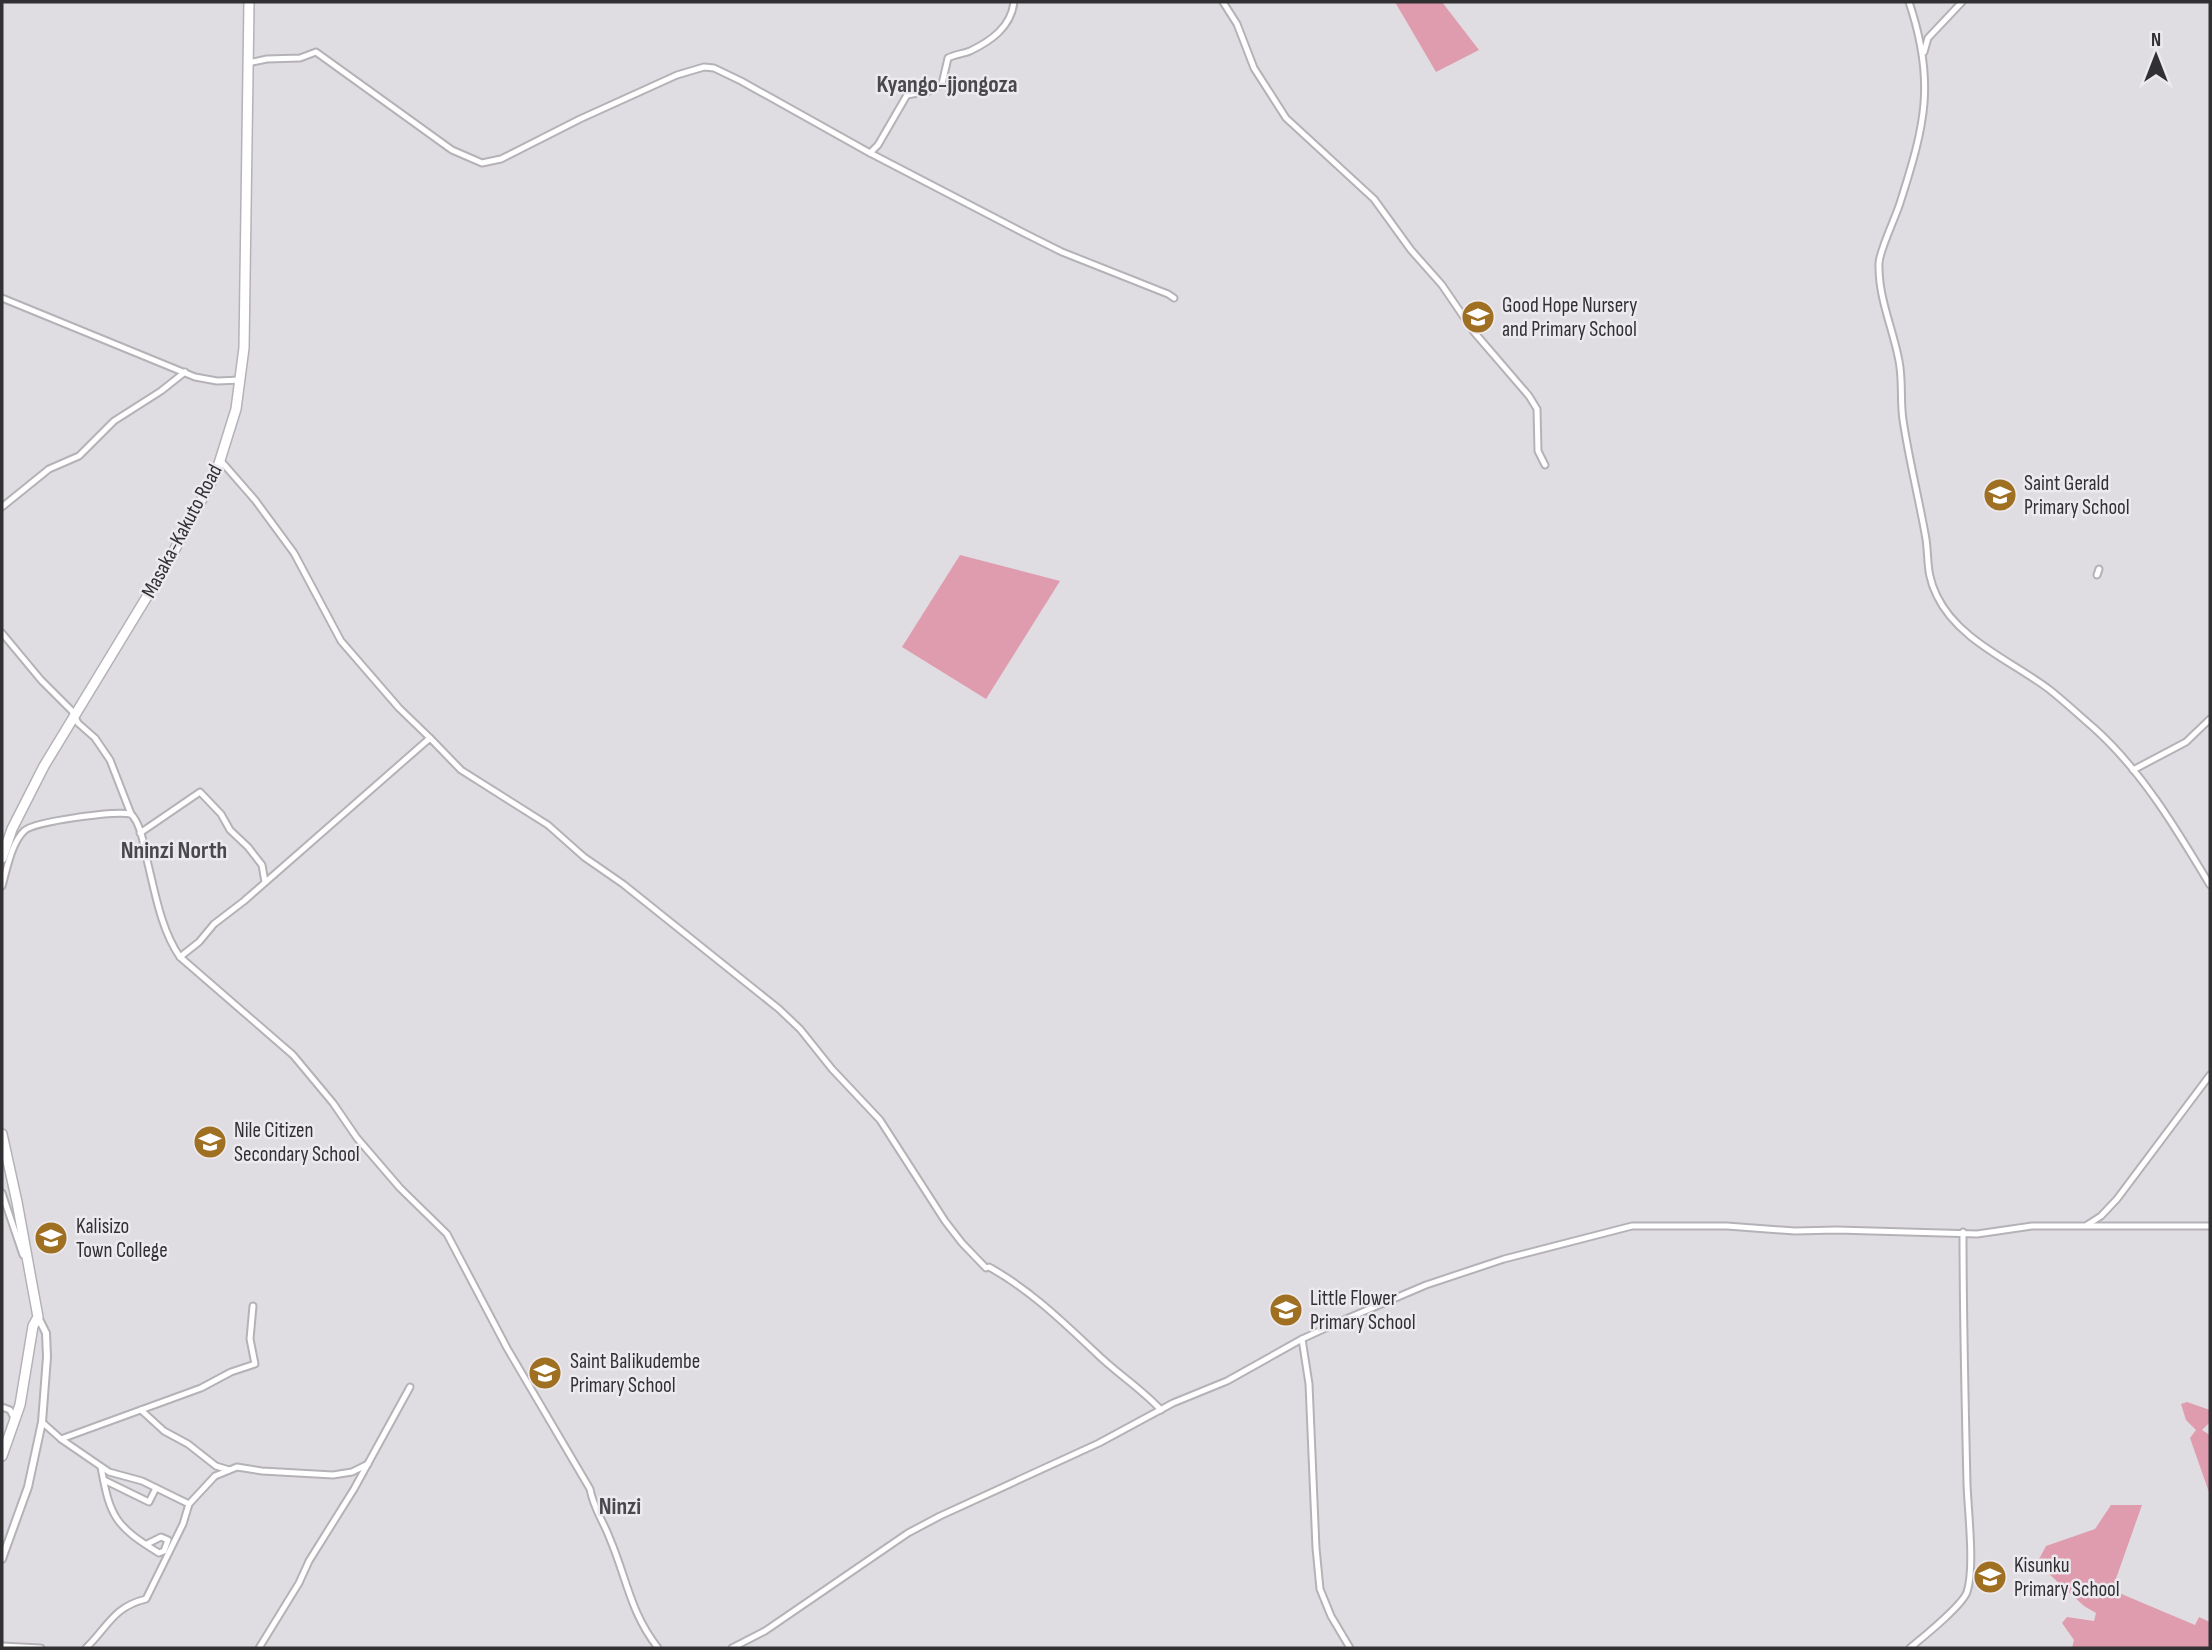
<svg xmlns="http://www.w3.org/2000/svg" width="2212" height="1650" font-family="'Sofia Sans Condensed',sans-serif">
<rect width="100%" height="100%" fill="#e0dde2"/>
<g fill="#df9caf">
<path d="M 1395,2 L 1442,2 L 1479,50 L 1436,72 Z"/>
<path d="M 960,555 L 1060,581 L 986,699 L 902,647 Z"/>
<path d="M 2187,1402 L 2210,1410 L 2209,1423 L 2202,1430 L 2210,1435 L 2210,1495 L 2190,1438 L 2196,1430 L 2186,1420 L 2181,1404 Z"/>
<path d="M 2111,1505 L 2142,1505 L 2112,1590 L 2195,1625 L 2199,1617 L 2210,1622 L 2210,1648 L 2072,1648 L 2074,1640 L 2062,1623 L 2067,1617 L 2094,1621 L 2096,1613 L 2084,1606 L 2037,1563 L 2046,1546 L 2095,1529 Z"/>
</g>
<g fill="none" stroke-linecap="round" stroke-linejoin="round">
<defs>
<g id="minor">
<path d="M 1223,2 L 1237,24 L 1254,68 L 1286,118 L 1374,199 L 1411,250 L 1442,285 L 1474,332 L 1529,396 L 1537,409 L 1538,451 L 1545,465"/>
<path d="M 1909,2 C 1936,82 1925,125 1900,203 C 1895,219 1880,249 1879,263 C 1878,298 1893,328 1899,361 C 1903,381 1900,400 1903,420 C 1909,460 1919,499 1926,539 C 1929,561 1926,574 1937,596 C 1958,640 2012,661 2050,690 C 2065,702 2079,715 2094,728 C 2142,771 2177,830 2210,885"/>
<path d="M 1924,52 L 1928,38 L 1962,2"/>
<path d="M 248,63 L 267,59 L 300,58 L 316,52 L 452,150 L 482,163 L 501,159 L 580,119 L 677,75 L 704,67 L 714,68 L 741,81 L 870,153 L 1024,233 L 1062,252 L 1168,294 L 1174,298"/>
<path d="M 870,153 L 878,145 L 907,95 L 929,91 L 942,84 L 948,58 C 955,54 963,54 970,51 C 991,41 1011,27 1014,2"/>
<path d="M 2,298 L 195,377 L 217,381 L 241,380"/>
<path d="M 221,461 L 255,500 L 294,553 L 341,641 L 399,708 L 430,738"/>
<path d="M 2,507 L 49,469 L 79,456 L 114,421 L 161,391 L 185,372"/>
<path d="M 2097,575 L 2099,569"/>
<path d="M 2,633 L 41,680 L 72,711 L 78,723 L 95,738 L 110,760 L 131,814"/>
<path d="M 2133,770 L 2186,742 L 2210,719"/>
<path d="M 140,833 L 200,792 L 221,814 L 230,830 L 248,847 L 262,865 L 265,882"/>
<path d="M 2,886 C 7,869 11,844 24,831 C 34,821 115,811 131,814 C 141,824 144,846 147,860 C 155,892 161,930 180,957"/>
<path d="M 2,1193 L 23,1255"/>
<path d="M 2087,1225 L 2101,1216 L 2117,1199 L 2210,1075"/>
<path d="M 1302,1339 L 1309,1384 L 1316,1548 L 1320,1589 L 1331,1616 L 1350,1648"/>
<path d="M 2,1407 L 10,1410 L 14,1418"/>
<path d="M 141,1410 L 164,1431 L 188,1444 L 216,1466 L 229,1470"/>
<path d="M 42,1422 L 61,1439 L 201,1388 L 231,1372 L 255,1364 L 250,1339 L 253,1306"/>
<path d="M 61,1439 L 109,1472 L 142,1481 L 189,1504"/>
<path d="M 101,1467 C 110,1517 115,1526 159,1553 L 164,1551 L 168,1540 L 161,1537 L 147,1544"/>
<path d="M 104,1480 L 149,1502 L 156,1488"/>
<path d="M 2,1646 L 41,1648"/>
<path d="M 86,1648 C 108,1627 113,1607 146,1599 L 183,1524 L 189,1504 L 215,1476 L 237,1467 L 262,1471 L 333,1475 L 352,1472 L 368,1464"/>
<path d="M 259,1648 L 299,1583 L 309,1561 L 354,1489 L 410,1387"/>
<path d="M 658,1648 C 630,1612 627,1579 610,1539 C 603,1520 594,1510 590,1489 L 507,1348 L 447,1234 L 400,1188 L 357,1138 L 333,1103 L 293,1055 L 180,957 L 199,942 L 214,924 L 244,901 L 430,738 L 461,770 L 548,825 L 584,857 L 623,884 L 779,1009 L 800,1029 L 832,1069 L 880,1120 L 945,1221 L 962,1243 L 986,1268 L 989,1267 C 1029,1289 1062,1321 1095,1352 C 1116,1373 1141,1388 1161,1410"/>
<path d="M 732,1648 L 765,1631 L 908,1533 L 940,1516 L 1099,1443 L 1173,1403 L 1227,1381 L 1302,1339 L 1339,1322 L 1426,1285 L 1504,1259 L 1632,1226 L 1727,1226 L 1795,1231 L 1837,1230 L 1977,1234 L 2032,1226 L 2210,1226"/>
<path d="M 1910,1648 C 1923,1637 1962,1606 1967,1592 C 1975,1568 1968,1512 1967,1484 C 1965,1400 1963,1316 1963,1232"/>
</g>
<path id="tertiary" d="M 2,1559 L 28,1487 L 42,1422 L 47,1357 L 46,1333 L 38,1317"/>
<g id="trunk">
<path d="M 2,858 L 12,829 L 44,766 L 168,562 L 216,473 L 236,409 L 244,348 L 249,2"/>
<path d="M 2,1134 L 17,1202 L 38,1317 L 33,1326 L 20,1405 L 2,1456"/>
</g>
</defs>
<use href="#minor" stroke="#b5b2b7" stroke-width="9"/>
<use href="#tertiary" stroke="#b5b2b7" stroke-width="10"/>
<use href="#trunk" stroke="#b5b2b7" stroke-width="12"/>
<use href="#minor" stroke="#fff" stroke-width="5"/>
<use href="#tertiary" stroke="#fff" stroke-width="6"/>
<use href="#trunk" stroke="#fff" stroke-width="9"/>
</g>
<defs>
<symbol id="school-disc" viewBox="-11 -11 22 22"><circle r="9.5" fill="#9f6f22" stroke="#edeaef"/><path d="M0-5L7-2L0 1L-7-2ZM-4 1L0 2.5L4 1V4Q0 6-4 4Z" fill="#fff"/></symbol>
</defs>
<g fill-rule="evenodd">
<use href="#school-disc" x="1459" y="298" width="38" height="38"/>
<use href="#school-disc" x="1981" y="476" width="38" height="38"/>
<use href="#school-disc" x="191" y="1123" width="38" height="38"/>
<use href="#school-disc" x="32" y="1219" width="38" height="38"/>
<use href="#school-disc" x="1267" y="1291" width="38" height="38"/>
<use href="#school-disc" x="526" y="1354" width="38" height="38"/>
<use href="#school-disc" x="1971" y="1558" width="38" height="38"/>
</g>
<g text-anchor="middle" dominant-baseline="central" stroke-width="5" stroke-linejoin="round" paint-order="stroke">
<g font-size="21" fill="#313032" stroke="#edeaef" text-anchor="start">
<text x="1502" y="305">Good Hope Nursery<tspan x="1502" dy="24">and Primary School</tspan></text>
<text x="2024" y="483">Saint Gerald<tspan x="2024" dy="24">Primary School</tspan></text>
<text x="234" y="1130">Nile Citizen<tspan x="234" dy="24">Secondary School</tspan></text>
<text x="76" y="1226">Kalisizo<tspan x="76" dy="24">Town College</tspan></text>
<text x="1310" y="1298">Little Flower<tspan x="1310" dy="24">Primary School</tspan></text>
<text x="570" y="1361">Saint Balikudembe<tspan x="570" dy="24">Primary School</tspan></text>
<text x="2014" y="1565">Kisunku<tspan x="2014" dy="24">Primary School</tspan></text>
</g>
<g font-size="21" fill="#313032" stroke="#edeaef">
<text transform="translate(182 531) rotate(-62)">Masaka-Kakuto Road</text>
</g>
<g font-size="24" font-weight="bold" fill="#4a484c" stroke="#edeaef">
<text x="947" y="84">Kyango-jjongoza</text>
<text x="174" y="850">Nninzi North</text>
<text x="620" y="1506">Ninzi</text>
</g>
</g>
<rect width="2212" height="1650" fill="none" stroke="#313032" stroke-width="7"/>
<g transform="translate(2156 56)" stroke="#edeaef" stroke-width="5" paint-order="stroke">
<path d="M0-5L12 26L0 18L-12 26Z" fill="#313032"/>
<text y="-10" font-size="19" font-weight="bold" text-anchor="middle" fill="#313032">N</text>
</g>
</svg>
